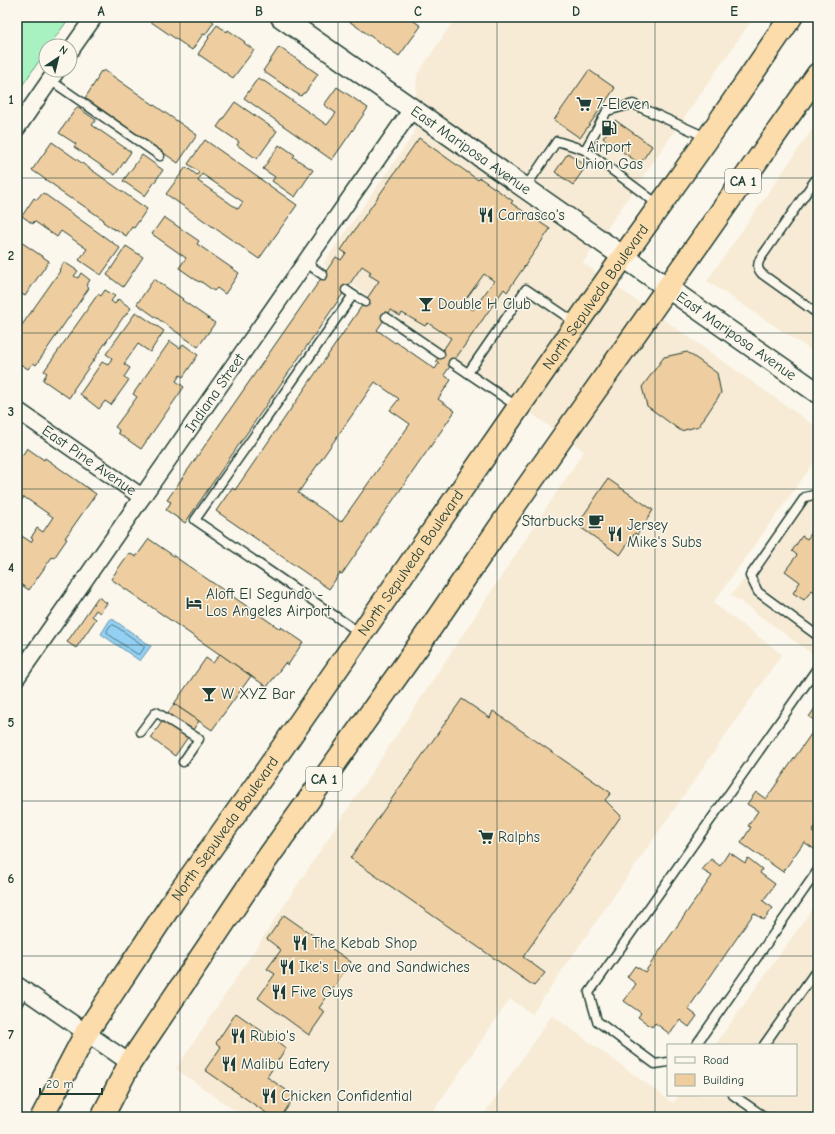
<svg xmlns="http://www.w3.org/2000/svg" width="835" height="1134" font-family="'Comic Neue',sans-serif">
<rect width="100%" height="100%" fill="#fbf7ec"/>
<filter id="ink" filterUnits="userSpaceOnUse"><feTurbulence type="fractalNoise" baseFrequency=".025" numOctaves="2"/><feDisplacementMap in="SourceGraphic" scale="8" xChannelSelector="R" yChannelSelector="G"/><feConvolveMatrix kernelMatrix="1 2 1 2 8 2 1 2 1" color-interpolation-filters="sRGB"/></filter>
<g filter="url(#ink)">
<g fill="#f7ebd5">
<path d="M 456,17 L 754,17 L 583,263 L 818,428 L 818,457 L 713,603 L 782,654 L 532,1014 L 510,999 L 429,1117 L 244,1117 L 176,1069 L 584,451 L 323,264 L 414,134 L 417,75 Z"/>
<path d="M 818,121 L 818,355 L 707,281 Z"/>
<path d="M 818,490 L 818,658 L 731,595 Z"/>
<path d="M 818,901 L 818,1117 L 482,1117 L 552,1015 L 673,1103 L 679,1095 L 796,1095 L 796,1045 L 715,1045 Z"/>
</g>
<path fill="#a8f2c1" stroke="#64987a" d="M 17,17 L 70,17 L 49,46 L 46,46 L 46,51 L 17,93 Z"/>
<path fill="#94d0f4" stroke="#6595a7" d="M 111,618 L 151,646 L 140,661 L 101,634 Z"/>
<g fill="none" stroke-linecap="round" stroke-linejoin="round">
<path stroke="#4e7881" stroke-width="1" d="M 111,625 L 114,625 L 144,646 L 144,648 L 140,654 L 137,654 L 108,634 L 107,631 Z"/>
</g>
<g fill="#eecea0" stroke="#1f3d34" fill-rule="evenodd">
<path d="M 144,17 L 207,17 L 214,22 L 205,35 L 203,34 L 192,50 Z"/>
<path d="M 343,17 L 408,17 L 421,26 L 399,56 Z"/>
<path d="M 217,25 L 227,32 L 228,30 L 245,42 L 244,43 L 254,50 L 233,78 L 198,54 L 209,38 L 208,37 Z"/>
<path d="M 279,47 L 318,74 L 305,93 L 303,93 L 301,96 L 294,92 L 263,71 Z"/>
<path d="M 104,70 L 197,135 L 178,163 L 85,98 L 98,78 L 97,77 L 101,71 L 102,72 Z"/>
<path d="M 589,70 L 615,88 L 580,138 L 554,120 Z"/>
<path d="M 258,78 L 262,81 L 264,81 L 327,125 L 336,113 L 324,105 L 337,87 L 368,108 L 332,160 L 244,98 Z"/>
<path d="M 235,102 L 277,131 L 257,159 L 237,145 L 239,142 L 217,127 Z"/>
<path d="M 77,107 L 96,120 L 92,125 L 131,152 L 115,175 L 74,147 L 76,144 L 59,133 Z"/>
<path d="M 615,120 L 652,146 L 640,164 L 603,138 Z"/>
<path d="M 419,138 L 478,180 L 480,178 L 513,201 L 511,203 L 550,229 L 507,292 L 504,289 L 444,375 L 451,380 L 438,399 L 455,411 L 342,574 L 340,573 L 329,589 L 216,511 L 232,488 L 235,490 L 379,281 L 369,275 L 371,272 L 362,266 L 185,523 L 166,510 L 171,502 L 167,500 L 336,257 L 341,260 L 346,253 L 341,250 ZM 484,274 L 494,281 L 473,310 L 463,303 ZM 391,310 L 400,316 L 402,313 L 425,326 L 428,323 L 451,338 L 436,361 L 439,363 L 435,369 L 396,342 L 395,343 L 377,330 ZM 375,382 L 399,399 L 390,410 L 410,424 L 341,522 L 298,493 Z"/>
<path d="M 205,140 L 297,205 L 259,259 L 166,194 L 186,167 L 197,175 L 199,172 L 188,164 ZM 202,174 L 243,202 L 238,209 L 198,181 Z"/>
<path d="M 52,142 L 147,209 L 134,228 L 132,227 L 126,236 L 116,229 L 115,230 L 103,222 L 104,220 L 72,198 L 71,199 L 58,190 L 59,189 L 32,170 Z"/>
<path d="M 279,145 L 282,147 L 282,146 L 295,155 L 293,157 L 313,170 L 295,197 L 272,181 L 275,177 L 263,169 Z"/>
<path d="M 568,153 L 586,166 L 573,185 L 555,172 Z"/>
<path d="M 142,155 L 163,170 L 145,196 L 123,181 Z"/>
<path d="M 43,193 L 120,248 L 101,275 L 79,260 L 87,249 L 61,231 L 57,237 L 34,221 L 33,224 L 22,216 L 34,198 L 37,200 Z"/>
<path d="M 164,217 L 199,241 L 197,244 L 239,273 L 225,294 L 217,288 L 214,291 L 200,281 L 199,282 L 179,268 L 186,258 L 152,234 Z"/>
<path d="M 18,240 L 49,261 L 25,296 L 17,291 L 17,241 Z"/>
<path d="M 126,246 L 143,257 L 123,287 L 107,275 Z"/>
<path d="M 64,262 L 78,271 L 74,276 L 78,278 L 81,273 L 90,280 L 86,286 L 89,288 L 36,365 L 33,363 L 28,369 L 17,362 L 17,332 L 60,271 L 59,270 Z"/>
<path d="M 154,279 L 183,299 L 182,300 L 215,323 L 198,347 L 137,304 Z"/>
<path d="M 105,290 L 115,296 L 111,301 L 115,304 L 118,299 L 131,308 L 125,316 L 124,316 L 73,390 L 74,390 L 69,398 L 43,380 L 47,373 L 44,371 L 98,294 L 101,296 Z"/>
<path d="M 136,312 L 164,331 L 150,352 L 138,344 L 124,364 L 130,368 L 124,377 L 129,380 L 111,405 L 105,401 L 99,409 L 80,394 L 102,362 L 108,365 L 112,358 L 106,354 Z"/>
<path d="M 170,341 L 180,348 L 183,344 L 198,355 L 183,377 L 180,375 L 176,381 L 184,387 L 141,449 L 118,433 L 119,430 L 115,427 L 137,397 L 133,394 Z"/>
<path d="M 687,352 L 717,373 L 721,393 L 699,426 L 681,431 L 647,406 L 642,387 L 664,357 Z"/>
<path d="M 27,448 L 44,460 L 45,458 L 96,494 L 65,538 L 67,539 L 54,558 L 52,557 L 29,590 L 17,582 L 17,533 L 31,542 L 33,539 L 31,538 L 37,528 L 43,532 L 53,517 L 24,497 L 17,507 L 17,459 L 20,455 L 22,456 Z"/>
<path d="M 608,479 L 653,510 L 637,535 L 635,533 L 620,555 L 577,525 Z"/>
<path d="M 818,525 L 818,595 L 812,590 L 804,600 L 793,593 L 800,582 L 785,571 L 797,555 L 792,551 L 802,536 L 807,539 Z"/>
<path d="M 149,539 L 280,629 L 281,627 L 303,642 L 288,665 L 285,663 L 267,687 L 111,579 L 129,553 L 136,557 Z"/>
<path d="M 98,597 L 107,603 L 100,613 L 96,610 L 92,616 L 96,619 L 76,648 L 67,642 Z"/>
<path d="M 220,654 L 251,676 L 212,730 L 174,704 L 206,658 L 213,663 Z"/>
<path d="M 462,699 L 490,718 L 493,711 L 611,793 L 605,800 L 621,816 L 523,957 L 545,973 L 534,986 L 350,858 Z"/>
<path d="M 174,704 L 199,721 L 175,756 L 151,738 Z"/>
<path d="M 817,705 L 818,706 L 818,722 L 809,717 Z"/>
<path d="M 818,724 L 818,823 L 812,832 L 818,836 L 818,842 L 814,849 L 804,842 L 783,872 L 741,843 L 751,827 L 748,826 L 758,811 L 747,804 L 756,792 L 766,799 Z"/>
<path d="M 729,852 L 745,863 L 748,858 L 762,869 L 760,873 L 775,884 L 763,901 L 773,908 L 764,920 L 754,913 L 688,1009 L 697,1016 L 689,1027 L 680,1020 L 670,1034 L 655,1023 L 652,1027 L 638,1017 L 641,1013 L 624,1001 L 636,984 L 627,977 L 635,966 L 645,972 L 712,876 L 702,870 L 711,859 L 720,866 Z"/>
<path d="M 284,915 L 351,962 L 319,1008 L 325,1012 L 309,1035 L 258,998 L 275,974 L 267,969 L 281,950 L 267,939 Z"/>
<path d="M 236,1013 L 286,1048 L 267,1077 L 295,1096 L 281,1117 L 272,1117 L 205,1070 L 221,1047 L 216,1043 Z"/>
</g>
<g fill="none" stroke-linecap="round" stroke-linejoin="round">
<defs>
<g id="service">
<path d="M 50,80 L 160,156"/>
<path d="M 818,176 L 760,259 C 757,265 757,269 762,274 L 818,314"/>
<path d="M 525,188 L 557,141 L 585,150"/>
<path d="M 659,205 L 585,150 L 607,111 L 633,104 L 708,138"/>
<path d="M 305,262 L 323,275"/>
<path d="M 346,290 L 353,295"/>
<path d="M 386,317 L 440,354"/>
<path d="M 453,363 L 518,407"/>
<path d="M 468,373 L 526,289 L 576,323"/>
<path d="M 818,494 L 805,497 L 750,576 L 758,592 L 818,636"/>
<path d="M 360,633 L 195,520 L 353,295 L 365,302"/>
<path d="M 141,732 L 156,712 L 199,739 L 183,762"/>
<path d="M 17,1004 L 25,991"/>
<path d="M 696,1045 L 818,870"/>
<path d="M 764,1045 L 818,968"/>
<path d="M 668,1062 L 655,1064 L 597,1021 L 589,993 L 818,667"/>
<path d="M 733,1095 L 765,1117"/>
</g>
<g id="minor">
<path d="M 70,51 L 94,17"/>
<path d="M 17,128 L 57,70"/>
<path id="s1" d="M 17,410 L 142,497"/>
<path id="s2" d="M 17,677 L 412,109"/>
<path d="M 17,985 L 130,1063"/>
</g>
<g id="tertiary">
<path id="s3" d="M 281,17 L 818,393"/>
</g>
<g id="trunk">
<path id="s4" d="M 42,1117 L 86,1033 L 174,900 L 264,774 L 623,257 L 708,138 L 791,17"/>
<path d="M 102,1117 L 130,1063 L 264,863 L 419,645 L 521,496 L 818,74"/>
</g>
</defs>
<use href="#service" stroke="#1f3d34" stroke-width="11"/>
<use href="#minor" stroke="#1f3d34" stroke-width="19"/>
<use href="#tertiary" stroke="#1f3d34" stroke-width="23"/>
<use href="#trunk" stroke="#1f3d34" stroke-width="25"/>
<use href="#service" stroke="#fbf7ec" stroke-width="8"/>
<use href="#minor" stroke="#fbf7ec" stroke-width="16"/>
<use href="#tertiary" stroke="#fbf7ec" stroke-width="20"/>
<use href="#trunk" stroke="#fcdcab" stroke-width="22"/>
</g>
</g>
<path fill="none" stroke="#1f3d34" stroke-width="1" stroke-opacity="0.55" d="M 180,17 L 180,1117M 338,17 L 338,1117M 497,17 L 497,1117M 655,17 L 655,1117M 17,178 L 818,178M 17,333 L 818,333M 17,489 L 818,489M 17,645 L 818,645M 17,801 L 818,801M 17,956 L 818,956"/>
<defs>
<symbol id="supermarket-bare" viewBox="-9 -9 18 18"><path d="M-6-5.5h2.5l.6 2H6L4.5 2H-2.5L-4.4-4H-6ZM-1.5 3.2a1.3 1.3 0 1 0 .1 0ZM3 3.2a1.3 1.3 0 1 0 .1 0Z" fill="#1f3d34" stroke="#fbf7ec" stroke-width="2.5" paint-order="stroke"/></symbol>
<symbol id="fuel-bare" viewBox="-9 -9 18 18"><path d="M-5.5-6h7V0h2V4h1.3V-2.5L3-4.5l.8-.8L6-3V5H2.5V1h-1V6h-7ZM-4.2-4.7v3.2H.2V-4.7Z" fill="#1f3d34" stroke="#fbf7ec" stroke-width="2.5" paint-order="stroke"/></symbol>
<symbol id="restaurant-bare" viewBox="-9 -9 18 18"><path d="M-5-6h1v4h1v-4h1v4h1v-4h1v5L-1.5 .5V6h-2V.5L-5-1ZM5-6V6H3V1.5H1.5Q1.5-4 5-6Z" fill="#1f3d34" stroke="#fbf7ec" stroke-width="2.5" paint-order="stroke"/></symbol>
<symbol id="bar-bare" viewBox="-9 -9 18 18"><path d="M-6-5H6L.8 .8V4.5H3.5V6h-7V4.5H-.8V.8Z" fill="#1f3d34" stroke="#fbf7ec" stroke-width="2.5" paint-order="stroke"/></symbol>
<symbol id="cafe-bare" viewBox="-9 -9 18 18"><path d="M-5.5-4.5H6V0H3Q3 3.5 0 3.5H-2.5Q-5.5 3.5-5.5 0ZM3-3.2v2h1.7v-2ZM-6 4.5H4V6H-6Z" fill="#1f3d34" stroke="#fbf7ec" stroke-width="2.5" paint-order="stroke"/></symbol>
<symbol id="hotel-bare" viewBox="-9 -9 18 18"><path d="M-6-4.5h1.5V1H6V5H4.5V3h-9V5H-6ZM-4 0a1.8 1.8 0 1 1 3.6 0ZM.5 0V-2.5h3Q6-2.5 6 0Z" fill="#1f3d34" stroke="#fbf7ec" stroke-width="2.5" paint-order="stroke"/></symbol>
</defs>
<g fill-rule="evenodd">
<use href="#supermarket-bare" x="573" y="93" width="22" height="22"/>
<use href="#fuel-bare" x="598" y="117" width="22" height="22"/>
<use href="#restaurant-bare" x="475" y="204" width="22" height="22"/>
<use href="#bar-bare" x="415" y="293" width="22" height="22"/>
<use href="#cafe-bare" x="585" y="510" width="22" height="22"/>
<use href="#restaurant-bare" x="604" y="523" width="22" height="22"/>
<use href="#hotel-bare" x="183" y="592" width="22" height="22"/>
<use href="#bar-bare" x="198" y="683" width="22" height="22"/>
<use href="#supermarket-bare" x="475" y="826" width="22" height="22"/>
<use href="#restaurant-bare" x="289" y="932" width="22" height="22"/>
<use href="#restaurant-bare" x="276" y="956" width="22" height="22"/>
<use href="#restaurant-bare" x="268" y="981" width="22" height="22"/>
<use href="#restaurant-bare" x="227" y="1025" width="22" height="22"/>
<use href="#restaurant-bare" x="218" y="1053" width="22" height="22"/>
<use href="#restaurant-bare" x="258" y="1085" width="22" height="22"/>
</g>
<g text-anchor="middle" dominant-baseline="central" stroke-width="3" stroke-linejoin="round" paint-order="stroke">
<g fill="#fbf7ec" stroke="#61756b" stroke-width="1">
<rect x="725" y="169" width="36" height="24" rx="3"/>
<rect x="306" y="767" width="36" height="24" rx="3"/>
</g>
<g font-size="14" font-weight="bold" fill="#1f3d34">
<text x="743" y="181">CA 1</text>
<text x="324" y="779">CA 1</text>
</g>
<g font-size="15" fill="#1f3d34" stroke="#fbf7ec" text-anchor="start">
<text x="596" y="104">7-Eleven</text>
<text x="609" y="147" text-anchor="middle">Airport<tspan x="609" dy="17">Union Gas</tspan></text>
<text x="498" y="215">Carrasco's</text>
<text x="438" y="304">Double H Club</text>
<text x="584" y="521" text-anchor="end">Starbucks</text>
<text x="627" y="525">Jersey<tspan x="627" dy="17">Mike's Subs</tspan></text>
<text x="206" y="594">Aloft El Segundo -<tspan x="206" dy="17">Los Angeles Airport</tspan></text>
<text x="221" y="694">W XYZ Bar</text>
<text x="498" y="837">Ralphs</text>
<text x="312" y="943">The Kebab Shop</text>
<text x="299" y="967">Ike's Love and Sandwiches</text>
<text x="291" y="992">Five Guys</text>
<text x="250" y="1036">Rubio's</text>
<text x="241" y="1064">Malibu Eatery</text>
<text x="281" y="1096">Chicken Confidential</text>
</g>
<g font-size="15" fill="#1f3d34" stroke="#fbf7ec">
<text stroke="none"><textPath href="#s3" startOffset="232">East Mariposa Avenue</textPath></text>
<text stroke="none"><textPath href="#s4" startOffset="990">North Sepulveda Boulevard</textPath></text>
<text stroke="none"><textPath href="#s3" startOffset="556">East Mariposa Avenue</textPath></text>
<text stroke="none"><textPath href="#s2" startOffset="346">Indiana Street</textPath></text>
<text stroke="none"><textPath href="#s1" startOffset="88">East Pine Avenue</textPath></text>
<text stroke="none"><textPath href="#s4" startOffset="666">North Sepulveda Boulevard</textPath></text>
<text stroke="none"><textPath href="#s4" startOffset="342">North Sepulveda Boulevard</textPath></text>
</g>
</g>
<rect width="835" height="1134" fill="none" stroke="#fbf7ec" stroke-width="44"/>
<rect x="667" y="1044" width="130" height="52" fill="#fbf7ec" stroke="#a3ada2"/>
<rect x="675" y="1057" width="20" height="6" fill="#fbf7ec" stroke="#a3ada2"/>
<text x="703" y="1064" font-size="12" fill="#1f3d34">Road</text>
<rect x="675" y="1074" width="20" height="12" fill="#eecea0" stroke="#a3ada2"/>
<text x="703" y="1084" font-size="12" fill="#1f3d34">Building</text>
<g transform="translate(58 58) rotate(35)"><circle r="19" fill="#fbf7ec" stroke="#a3ada2"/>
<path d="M0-3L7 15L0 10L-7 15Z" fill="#1f3d34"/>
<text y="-6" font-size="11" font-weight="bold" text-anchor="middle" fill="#1f3d34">N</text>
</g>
<path d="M40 1088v6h62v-6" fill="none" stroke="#1f3d34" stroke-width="2"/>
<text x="46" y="1088" font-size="12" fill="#1f3d34" stroke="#fbf7ec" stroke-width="3" paint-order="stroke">20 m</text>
<rect x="22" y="22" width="791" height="1090" fill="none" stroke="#1f3d34" stroke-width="1.5"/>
<g font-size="13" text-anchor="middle" font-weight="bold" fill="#1f3d34">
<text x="101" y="16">A</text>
<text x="259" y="16">B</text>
<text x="418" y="16">C</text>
<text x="576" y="16">D</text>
<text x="734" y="16">E</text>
<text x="11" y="104">1</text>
<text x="11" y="260">2</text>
<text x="11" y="416">3</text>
<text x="11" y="572">4</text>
<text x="11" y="727">5</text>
<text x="11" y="883">6</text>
<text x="11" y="1039">7</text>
</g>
</svg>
